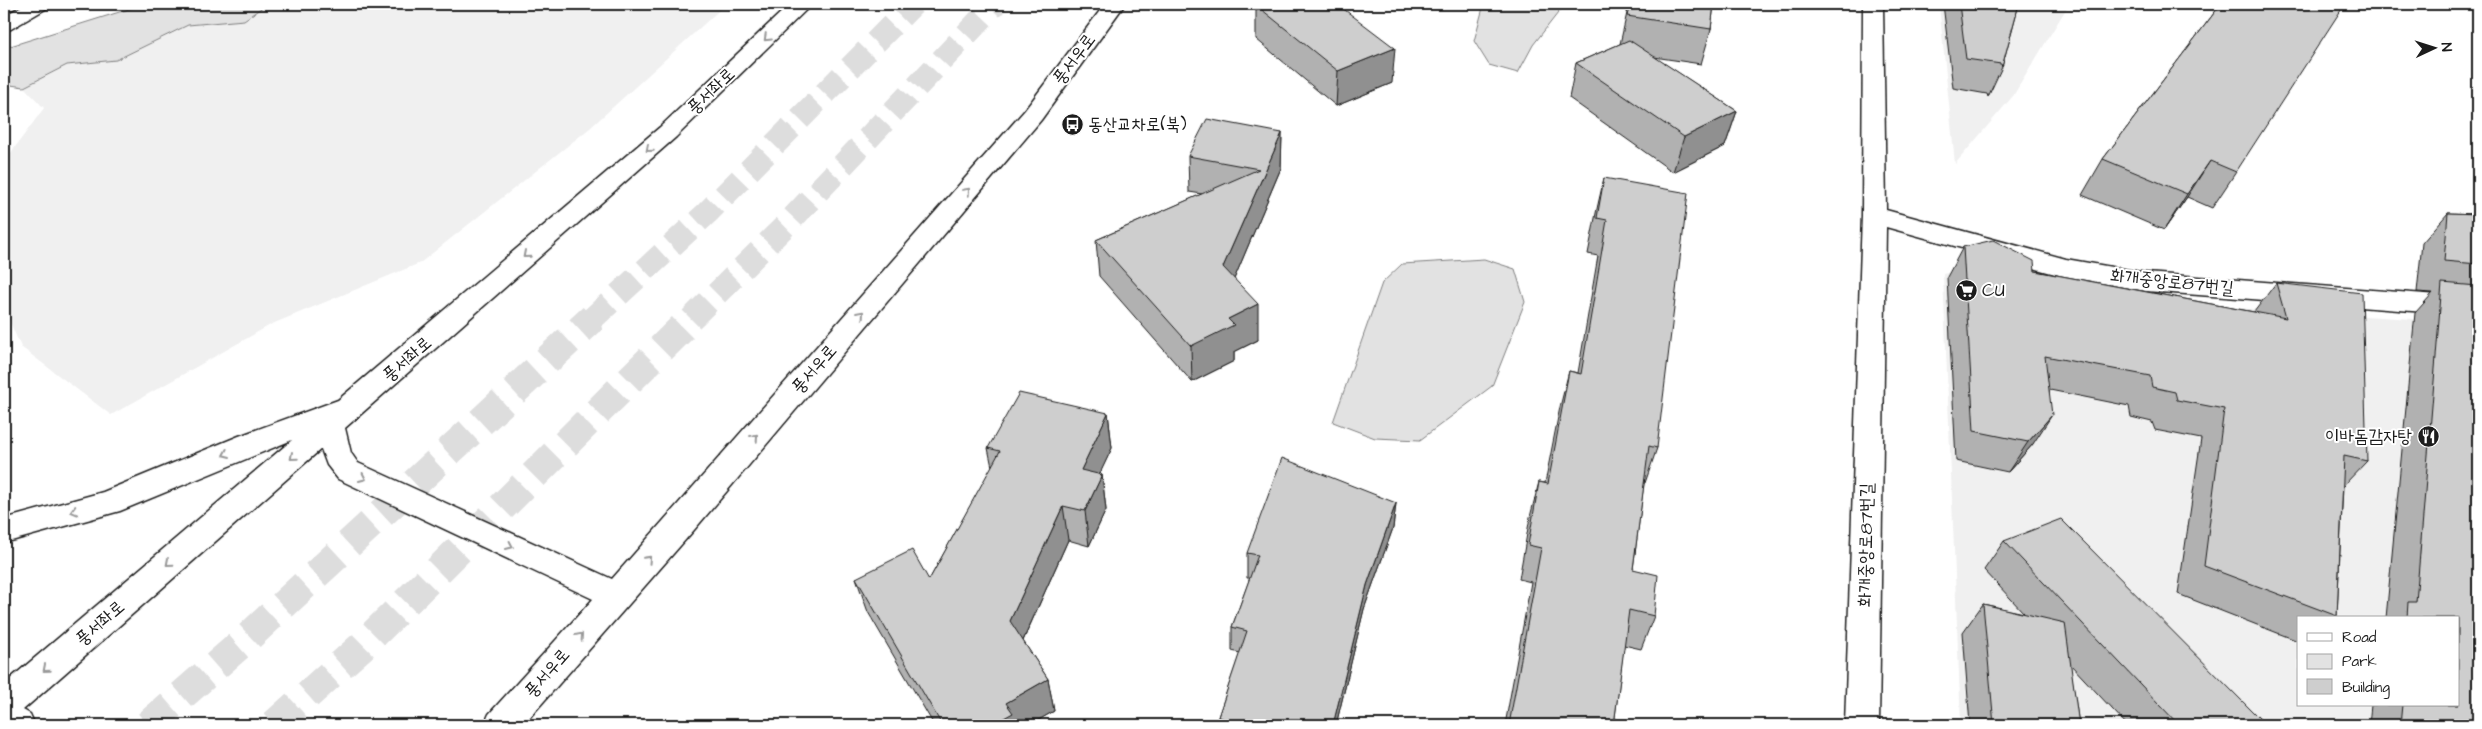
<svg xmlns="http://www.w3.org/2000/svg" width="2482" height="729" font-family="'Architects Daughter','Poor Story',sans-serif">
<rect width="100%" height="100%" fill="#fff"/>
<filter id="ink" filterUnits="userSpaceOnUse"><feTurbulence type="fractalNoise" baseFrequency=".02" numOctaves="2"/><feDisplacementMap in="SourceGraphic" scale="10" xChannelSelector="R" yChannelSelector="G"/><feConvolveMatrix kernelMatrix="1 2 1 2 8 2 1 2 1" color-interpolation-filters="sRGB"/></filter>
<g filter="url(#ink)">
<g fill="#f0f0f0" fill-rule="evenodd">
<path d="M 267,4 L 726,4 L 590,128 L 420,263 L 272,324 L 111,415 L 21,347 L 4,309 L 4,162 L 44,108 L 24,87 L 67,65 L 116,60 L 188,25 L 244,20 Z"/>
<path d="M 1939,4 L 2069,4 L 2013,96 L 1955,164 Z"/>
<path d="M 1979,266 L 2157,303 L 2478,323 L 2478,725 L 1961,725 L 1943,274 ZM 2298,618 L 2458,618 L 2458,705 L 2298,705 Z"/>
</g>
<g fill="#e2e2e2" stroke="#7f7f7f">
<path d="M 145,4 L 267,4 L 244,20 L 188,25 L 116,60 L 67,65 L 24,87 L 4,84 L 4,48 Z"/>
<path d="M 1484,4 L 1565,4 L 1533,45 L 1518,73 L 1489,65 L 1474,41 Z"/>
<path d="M 1484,259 L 1515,269 L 1525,302 L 1492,386 L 1420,440 L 1375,438 L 1333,422 L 1382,283 L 1402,264 Z"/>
</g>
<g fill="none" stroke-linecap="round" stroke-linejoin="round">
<g stroke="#ddd" stroke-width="24" stroke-dasharray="24 12" stroke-linecap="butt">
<path d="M 592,319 L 707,213 L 913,4"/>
<path d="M 691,319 L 786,225 L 995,4"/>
</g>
<g stroke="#ddd" stroke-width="30" stroke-dasharray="30 15" stroke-linecap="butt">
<path d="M 148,725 L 243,642 L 593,318"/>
<path d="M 274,725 L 361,647 L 692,318"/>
</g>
<defs>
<g id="minor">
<path d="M 25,4 L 50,4 L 47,8 L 11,29 L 4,31 L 4,16 Z"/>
<path d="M 790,4 L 812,4 L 676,137 L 345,428 L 351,453 L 358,463 L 612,579 L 1025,110 L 1105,4 L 1125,4 L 1041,120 L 694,530 L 523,725 L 484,725 L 489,714 L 593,599 L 338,479 L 327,465 L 321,449 L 23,710 L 30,714 L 35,725 L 4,725 L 4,684 L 292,440 L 120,511 L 4,543 L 4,519 L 103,492 L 239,436 L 338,400 L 660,127 Z"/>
<path d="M 1863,4 L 1883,4 L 1886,210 L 2066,259 L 2146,273 L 2478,298 L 2478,316 L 2146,291 L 2066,277 L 1886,227 L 1879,725 L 1845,725 L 1862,215 Z"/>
</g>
</defs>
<use href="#minor" stroke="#1c1c1c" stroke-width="3"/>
<use href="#minor" fill="#fff" fill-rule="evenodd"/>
</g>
<g fill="#b1b1b1" stroke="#1c1c1c">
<path d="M 1629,4 L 1714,4 L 1711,29 L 1701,64 L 1654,57 L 1737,111 L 1725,146 L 1673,172 L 1569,98 L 1576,63 L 1620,44 Z"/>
<path d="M 1943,4 L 2019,4 L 2002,67 L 1988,97 L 1987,94 L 1953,88 Z"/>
<path d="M 2221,4 L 2236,172 L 2212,208 L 2187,197 L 2164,230 L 2082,195 L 2103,159 Z"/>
<path d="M 1256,5 L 1392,83 L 1336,106 L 1256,39 Z"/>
<path d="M 1282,133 L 1281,168 L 1234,279 L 1258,340 L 1234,352 L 1234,361 L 1192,382 L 1099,276 L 1096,240 L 1202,194 L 1189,192 L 1188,156 Z"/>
<path d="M 1604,178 L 1657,448 L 1645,483 L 1644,483 L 1633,569 L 1654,616 L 1641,649 L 1624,645 L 1614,725 L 1505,725 L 1531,582 L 1519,579 L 1530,517 L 1539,482 L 1545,483 L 1560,407 L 1569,371 L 1578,373 L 1598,256 L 1588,254 L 1596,213 Z"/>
<path d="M 2448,213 L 2478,214 L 2478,725 L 2369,725 L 2371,705 L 2458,705 L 2458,618 L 2386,618 L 2415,313 L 2433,293 L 2417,292 L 2422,243 Z"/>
<path d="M 1963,247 L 2035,271 L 2254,312 L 2276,283 L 2367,461 L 2343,486 L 2337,616 L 2336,618 L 2298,618 L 2298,641 L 2178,594 L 2201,439 L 2155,430 L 2152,422 L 2131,417 L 2129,406 L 2050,390 L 2033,444 L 2008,472 L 1956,461 L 1947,277 Z"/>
<path d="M 1108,413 L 1112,448 L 1099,474 L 1102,475 L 1106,510 L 1089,546 L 1068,540 L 1023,641 L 1048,679 L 1054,711 L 1030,725 L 934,725 L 868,612 L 856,578 L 929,580 L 992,467 L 988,448 Z"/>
<path d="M 1396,503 L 1393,528 L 1364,609 L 1336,725 L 1218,725 L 1218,717 L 1240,653 L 1232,651 L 1232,627 L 1250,578 L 1247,578 L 1247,553 Z"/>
<path d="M 2004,541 L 2266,725 L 2127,725 L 2070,664 L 2079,725 L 1970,725 L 1963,632 L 1983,604 L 2024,613 L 1984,570 Z"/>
</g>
<g fill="#909090" stroke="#1c1c1c">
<path d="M 1395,48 L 1392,83 L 1336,106 L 1338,71 Z"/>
<path d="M 1737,111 L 1725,146 L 1673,172 L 1684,137 Z"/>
<path d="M 1282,133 L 1281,168 L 1224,303 L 1223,267 Z"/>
<path d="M 2210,161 L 2187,197 L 2164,230 L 2187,194 Z"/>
<path d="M 1258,304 L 1258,340 L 1234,352 L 1234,361 L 1192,382 L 1191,346 L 1228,319 Z"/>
<path d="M 1108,413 L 1112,448 L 1085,505 L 1081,470 Z"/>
<path d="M 2052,415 L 2033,444 L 2008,472 L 2028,442 Z"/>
<path d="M 1102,475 L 1106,510 L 1089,546 L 1085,511 Z"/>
<path d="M 1396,503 L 1393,528 L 1364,609 L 1336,725 L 1333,725 L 1367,585 Z"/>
<path d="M 1063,506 L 1068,540 L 1017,654 L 1010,621 Z"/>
<path d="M 1048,679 L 1054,711 L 1030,725 L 991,725 L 1006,703 Z"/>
</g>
<g fill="#cecece" stroke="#1c1c1c">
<path d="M 1259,4 L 1337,4 L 1395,48 L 1338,71 L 1256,5 Z"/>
<path d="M 1630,4 L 1714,4 L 1711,29 L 1627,16 Z"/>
<path d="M 1959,4 L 2019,4 L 2002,67 L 2001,64 L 1966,59 Z"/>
<path d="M 2221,4 L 2345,4 L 2236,172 L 2210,161 L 2187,194 L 2103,159 Z"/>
<path d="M 1629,40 L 1737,111 L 1684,137 L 1576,63 Z"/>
<path d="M 1207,119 L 1282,133 L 1223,267 L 1258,304 L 1228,319 L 1234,325 L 1191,346 L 1096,240 L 1259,169 L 1188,156 Z"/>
<path d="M 1604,178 L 1688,193 L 1657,448 L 1649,446 L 1633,569 L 1658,575 L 1654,616 L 1629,610 L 1614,725 L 1509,725 L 1541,548 L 1528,545 L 1539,482 L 1548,484 L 1569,371 L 1581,374 L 1607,220 L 1597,218 Z"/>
<path d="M 2448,213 L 2478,214 L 2478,264 L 2444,261 Z"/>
<path d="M 1993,240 L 2034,261 L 2035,271 L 2286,318 L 2276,283 L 2362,293 L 2367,461 L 2344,456 L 2337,616 L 2204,566 L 2224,409 L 2177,400 L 2175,392 L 2152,387 L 2150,376 L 2045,356 L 2052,415 L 2028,442 L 1974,431 L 1963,247 Z"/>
<path d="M 2442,283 L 2478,286 L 2478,725 L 2400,725 L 2402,705 L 2458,705 L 2458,618 L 2407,618 L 2408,602 L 2416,602 Z"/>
<path d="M 1019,393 L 1108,413 L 1081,470 L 1102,475 L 1085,511 L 1063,506 L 1010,621 L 1048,679 L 1006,703 L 1013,713 L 991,725 L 942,725 L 856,578 L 912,550 L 929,580 L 1000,451 L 988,448 Z"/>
<path d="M 1282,458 L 1396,503 L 1367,585 L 1333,725 L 1247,725 L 1218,717 L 1247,631 L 1232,627 L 1258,555 L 1247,553 Z"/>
<path d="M 2061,519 L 2266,725 L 2179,725 L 2004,541 Z"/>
<path d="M 1983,604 L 2065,623 L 2079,725 L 1994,725 Z"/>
</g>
<defs><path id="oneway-chevron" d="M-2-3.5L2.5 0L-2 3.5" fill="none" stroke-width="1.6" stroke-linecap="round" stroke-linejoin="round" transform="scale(1.25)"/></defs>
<g stroke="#999">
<use href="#oneway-chevron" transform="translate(767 38) rotate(136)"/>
<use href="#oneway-chevron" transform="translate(649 149) rotate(139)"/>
<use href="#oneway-chevron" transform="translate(967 191) rotate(-49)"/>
<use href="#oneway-chevron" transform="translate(526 255) rotate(139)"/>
<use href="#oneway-chevron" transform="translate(861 314) rotate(-49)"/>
<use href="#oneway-chevron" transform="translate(755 437) rotate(-49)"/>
<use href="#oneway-chevron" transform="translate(226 454) rotate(157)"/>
<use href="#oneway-chevron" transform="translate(293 457) rotate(139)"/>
<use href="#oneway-chevron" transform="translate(363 478) rotate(25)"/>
<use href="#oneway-chevron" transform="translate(74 511) rotate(165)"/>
<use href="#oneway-chevron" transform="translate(510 546) rotate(25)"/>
<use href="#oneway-chevron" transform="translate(648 559) rotate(-47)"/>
<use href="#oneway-chevron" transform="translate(169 563) rotate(139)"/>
<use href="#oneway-chevron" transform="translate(580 636) rotate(-49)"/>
<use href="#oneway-chevron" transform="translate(46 669) rotate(139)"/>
</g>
</g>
<defs>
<symbol id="bus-disc" viewBox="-11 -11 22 22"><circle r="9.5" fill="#1c1c1c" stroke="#fff"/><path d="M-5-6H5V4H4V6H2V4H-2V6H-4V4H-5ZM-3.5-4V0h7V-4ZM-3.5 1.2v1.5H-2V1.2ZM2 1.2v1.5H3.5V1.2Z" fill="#fff"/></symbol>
<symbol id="supermarket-disc" viewBox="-11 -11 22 22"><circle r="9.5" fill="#1c1c1c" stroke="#fff"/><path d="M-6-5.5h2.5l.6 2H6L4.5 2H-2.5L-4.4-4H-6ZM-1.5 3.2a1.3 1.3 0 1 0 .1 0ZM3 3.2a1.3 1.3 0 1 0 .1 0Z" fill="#fff"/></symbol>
<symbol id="restaurant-disc" viewBox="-11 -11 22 22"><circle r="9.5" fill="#1c1c1c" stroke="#fff"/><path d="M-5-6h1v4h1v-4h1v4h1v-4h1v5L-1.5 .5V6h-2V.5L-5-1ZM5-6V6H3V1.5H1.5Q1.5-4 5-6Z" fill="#fff"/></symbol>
</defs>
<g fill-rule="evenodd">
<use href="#bus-disc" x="1060" y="112" width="25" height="25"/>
<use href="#supermarket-disc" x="1954" y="278" width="25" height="25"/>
<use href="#restaurant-disc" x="2416" y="424" width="25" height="25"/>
</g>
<g text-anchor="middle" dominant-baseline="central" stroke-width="4" stroke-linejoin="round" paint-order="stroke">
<g font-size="18" fill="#1c1c1c" stroke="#fff">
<text transform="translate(1074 59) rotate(-53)">풍서우로</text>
<text transform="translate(711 91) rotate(-44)">풍서좌로</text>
<text transform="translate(2172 282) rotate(6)">화개중앙로87번길</text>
<text transform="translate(407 359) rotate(-41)">풍서좌로</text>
<text transform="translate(814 369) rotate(-49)">풍서우로</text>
<text transform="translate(1866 545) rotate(-89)">화개중앙로87번길</text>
<text transform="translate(100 623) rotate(-41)">풍서좌로</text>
<text transform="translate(547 673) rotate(-49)">풍서우로</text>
</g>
<g font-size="18" fill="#1c1c1c" stroke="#fff" text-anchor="start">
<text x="1088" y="124">동산교차로(북)</text>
<text x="1982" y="290">CU</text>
<text x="2412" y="436" text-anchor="end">이바돔감자탕</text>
</g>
</g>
<rect width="2482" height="729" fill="none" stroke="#fff" stroke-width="20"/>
<rect x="10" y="10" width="2462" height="709" fill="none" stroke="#1c1c1c" stroke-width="2" filter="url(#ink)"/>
<rect x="2297" y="616" width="162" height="90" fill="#ffffff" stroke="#a4a4a4"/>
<rect x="2307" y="633" width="25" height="8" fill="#ffffff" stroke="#a4a4a4"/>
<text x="2342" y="642" font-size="15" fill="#1c1c1c">Road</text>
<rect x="2307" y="654" width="25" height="15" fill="#e2e2e2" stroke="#a4a4a4"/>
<text x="2342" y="666" font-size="15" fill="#1c1c1c">Park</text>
<rect x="2307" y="679" width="25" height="15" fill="#cecece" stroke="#a4a4a4"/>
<text x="2342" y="692" font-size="15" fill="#1c1c1c">Building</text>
<g transform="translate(2434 48) rotate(86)" stroke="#ffffff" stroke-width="4" paint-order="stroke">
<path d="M0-4L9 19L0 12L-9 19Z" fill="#1c1c1c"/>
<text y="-8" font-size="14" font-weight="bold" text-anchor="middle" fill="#1c1c1c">N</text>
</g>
</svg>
